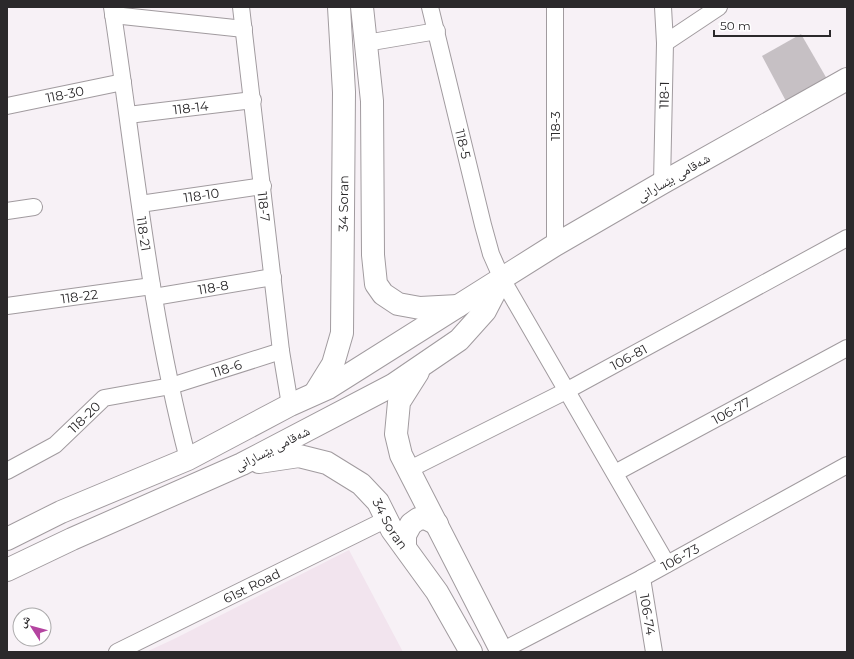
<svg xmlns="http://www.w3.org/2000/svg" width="854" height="659" font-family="Montserrat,'Noto Naskh Arabic',sans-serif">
<rect width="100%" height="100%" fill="#f7f1f6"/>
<path fill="#f2e4ee" d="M 349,550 L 403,652 L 146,652 L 176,638 Z"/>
<path fill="#c6c0c4" d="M 801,34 L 827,79 L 787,103 L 762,56 Z"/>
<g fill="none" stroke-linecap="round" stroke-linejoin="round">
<defs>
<g id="street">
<path id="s1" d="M 112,7 C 135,158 149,311 188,459"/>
<path id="s2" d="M 241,7 L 281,351 L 290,405"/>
<path id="s3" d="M 430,7 L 483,225 L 491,254 L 502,279 L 667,564"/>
<path d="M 555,7 L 555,245"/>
<path d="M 113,15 L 244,29"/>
<path d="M 366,43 L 437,31"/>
<path d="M 665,43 L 719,7"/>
<path id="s4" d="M 7,106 L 123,82"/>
<path id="s5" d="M 128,115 L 253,100"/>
<path id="s6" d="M 662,183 L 665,43 L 663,7"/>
<path id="s7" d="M 140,204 L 263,186"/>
<path d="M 7,211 L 34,207"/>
<path id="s8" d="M 154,297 L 273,277"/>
<path id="s9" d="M 7,306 L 152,286"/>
<path id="s10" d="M 408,470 L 566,391 L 847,238"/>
<path id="s11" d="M 7,471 L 55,445 L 104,398 L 171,386 L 281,351"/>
<path id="s12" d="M 615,473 L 847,348"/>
<path id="s13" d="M 642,578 L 654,652"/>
<path id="s14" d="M 511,646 L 642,578 L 847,465"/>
<path id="s15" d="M 117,652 L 387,519"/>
</g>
<g id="secondary">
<path d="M 362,7 L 372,101 L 373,255 L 376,284 L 383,294 L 398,304 L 420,308 L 458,306"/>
<path d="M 418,372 L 399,402 L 396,434 L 401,455 L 502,652"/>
<path id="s16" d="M 315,393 L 333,364 L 342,333 L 344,92 L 339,7"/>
<path id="s17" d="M 259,462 L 299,456 L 327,463 L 361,484 L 378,502 L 392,530 L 437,592 L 471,652"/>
<path d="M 7,539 L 61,512 L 188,459 L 290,405 L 328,388 L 555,245 L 662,183 L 847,79"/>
<path d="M 405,547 L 405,535 L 411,524 L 418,519 L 425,518 L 437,524"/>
<path d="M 7,570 L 72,539 L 242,464 L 393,385 L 459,340 L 485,311 L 501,280"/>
</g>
</defs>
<use href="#street" stroke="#a19b9f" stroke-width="18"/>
<use href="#secondary" stroke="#a19b9f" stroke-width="24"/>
<use href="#street" stroke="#fff" stroke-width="16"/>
<use href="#secondary" stroke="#fff" stroke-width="22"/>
</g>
<g text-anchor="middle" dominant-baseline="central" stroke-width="4" stroke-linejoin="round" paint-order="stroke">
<g font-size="13" fill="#2b292b" stroke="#fff">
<text stroke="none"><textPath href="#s4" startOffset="59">118-30</textPath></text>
<text stroke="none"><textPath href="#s6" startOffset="88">118-1</textPath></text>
<text stroke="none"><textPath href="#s5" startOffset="63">118-14</textPath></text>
<text transform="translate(555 126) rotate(-90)">118-3</text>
<text stroke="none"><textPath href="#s3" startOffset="141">118-5</textPath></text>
<text transform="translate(673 177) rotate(-30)">شەقامی بێسارانی</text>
<text stroke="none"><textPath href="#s7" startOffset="62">118-10</textPath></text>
<text stroke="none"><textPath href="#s16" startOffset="196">34 Soran</textPath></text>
<text stroke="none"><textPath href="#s2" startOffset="201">118-7</textPath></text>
<text stroke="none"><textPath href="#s1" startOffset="229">118-21</textPath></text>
<text stroke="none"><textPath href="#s8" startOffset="60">118-8</textPath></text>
<text stroke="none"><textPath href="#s9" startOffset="73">118-22</textPath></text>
<text stroke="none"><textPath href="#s10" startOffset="248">106-81</textPath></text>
<text stroke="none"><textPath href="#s11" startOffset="249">118-6</textPath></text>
<text stroke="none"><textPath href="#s12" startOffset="132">106-77</textPath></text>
<text stroke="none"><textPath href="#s11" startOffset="95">118-20</textPath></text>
<text transform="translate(272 448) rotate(-27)">شەقامی بێسارانی</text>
<text stroke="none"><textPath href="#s17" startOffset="159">34 Soran</textPath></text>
<text stroke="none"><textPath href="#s14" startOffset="191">106-73</textPath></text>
<text stroke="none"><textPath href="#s15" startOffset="150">61st Road</textPath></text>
<text stroke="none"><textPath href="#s13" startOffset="37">106-74</textPath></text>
</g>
</g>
<rect width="854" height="659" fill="none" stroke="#2b292b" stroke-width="16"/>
<g transform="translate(32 627) rotate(306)"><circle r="19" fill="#ffffff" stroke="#aaa9aa"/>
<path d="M0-3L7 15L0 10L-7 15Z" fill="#b444a0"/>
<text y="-6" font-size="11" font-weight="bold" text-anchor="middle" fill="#2b292b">ش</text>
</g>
<path d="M714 30v6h116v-6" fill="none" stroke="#2b292b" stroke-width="2"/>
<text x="720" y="30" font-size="12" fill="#2b292b" stroke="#ffffff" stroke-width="3" paint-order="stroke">50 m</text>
</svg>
